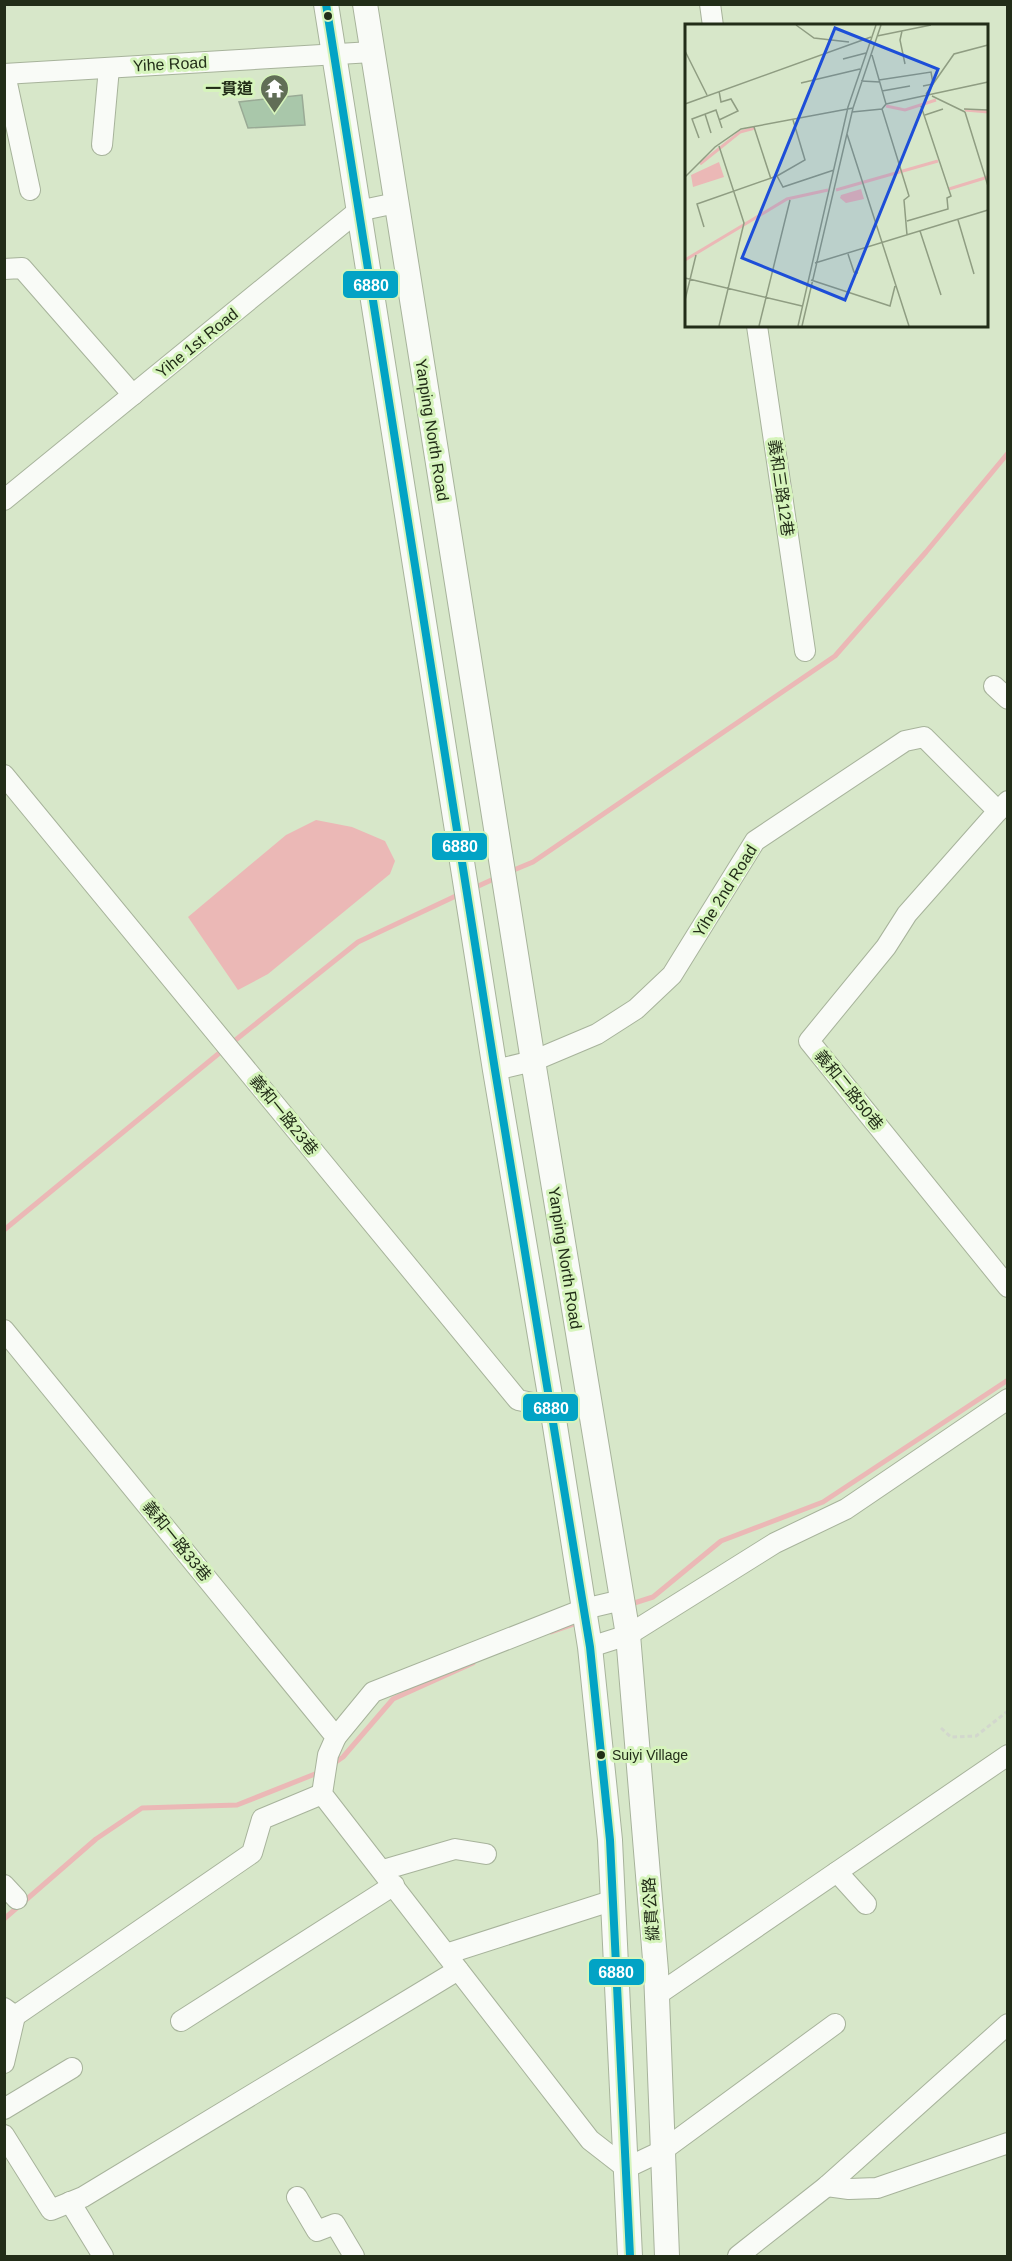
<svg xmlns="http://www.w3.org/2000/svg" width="1012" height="2261" font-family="Helvetica,'Noto Sans TC',sans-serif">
<rect width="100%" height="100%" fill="#d7e7c9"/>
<path fill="#ebb8b6" d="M 316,820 L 352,827 L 385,841 L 395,861 L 390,874 L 268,974 L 238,990 L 188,917 L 286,835 Z"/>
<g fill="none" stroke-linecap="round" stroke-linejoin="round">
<g stroke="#ebb8b6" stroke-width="5">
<path d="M 509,872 L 533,862 L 835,656 L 926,552 L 1008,453"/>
<path d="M 474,888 L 498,877"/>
<path d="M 4,1230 L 223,1050 L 358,942 L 460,894"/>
<path d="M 628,1605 L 653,1597 L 721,1541 L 823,1502 L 1008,1380"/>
<path d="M 551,1632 L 580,1622"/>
<path d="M 333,1764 L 343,1757 L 393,1699 L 473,1663"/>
<path d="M 4,1919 L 96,1839 L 142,1808 L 237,1805 L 320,1772"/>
</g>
</g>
<path fill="#a9c7aa" stroke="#99aa95" stroke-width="1.5" d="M 302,95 L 305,125 L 248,128 L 239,102 Z"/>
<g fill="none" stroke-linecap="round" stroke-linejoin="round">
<defs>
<g id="minor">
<path d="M 710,4 L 713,26"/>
<path d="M 4,74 L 372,52"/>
<path d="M 5,74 L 30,190"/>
<path d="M 102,145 L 109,68"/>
<path d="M 4,269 L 22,268 L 133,395"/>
<path d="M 757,326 L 805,651"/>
<path d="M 4,500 L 358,211 L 396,203"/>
<path d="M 994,686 L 1008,699"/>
<path d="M 4,775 L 518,1400 L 552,1407 L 589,1406"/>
<path d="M 998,811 L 907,914 L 886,947 L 809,1041 L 1008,1287"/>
<path d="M 495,1070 L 533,1061 L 597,1034 L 636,1009 L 672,975 L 755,841 L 905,741 L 924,737 L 998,811 L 1008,801"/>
<path d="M 4,1330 L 336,1737 L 328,1755 L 322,1794 L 590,2140 L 626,2168 L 662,2151 L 835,2024"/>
<path d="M 590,1647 L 628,1635 L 775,1543 L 846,1509 L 1008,1399"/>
<path d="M 336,1737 L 373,1692 L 584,1609 L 622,1600"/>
<path d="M 383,1870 L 455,1849 L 486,1854"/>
<path d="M 837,1872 L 866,1904"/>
<path d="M 4,1885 L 17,1899"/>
<path d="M 446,1954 L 614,1900"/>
<path d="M 657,1995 L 1008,1755"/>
<path d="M 4,2008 L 15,2016 L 252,1853 L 262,1819 L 322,1794"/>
<path d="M 181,2021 L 394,1885"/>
<path d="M 4,2063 L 15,2016"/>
<path d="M 4,2109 L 72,2068"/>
<path d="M 4,2135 L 51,2210 L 83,2197 L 458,1970"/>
<path d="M 827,2186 L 849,2189 L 877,2188 L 1008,2143"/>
<path d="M 297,2197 L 317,2231 L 335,2224 L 354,2256"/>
<path d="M 70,2202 L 103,2256"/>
<path d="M 738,2256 L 827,2186 L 1008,2024"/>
</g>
<g id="major">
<path d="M 326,4 L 495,1070 L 552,1407 L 590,1647 L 610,1840 L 630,2256"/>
<path d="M 365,4 L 533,1061 L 628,1635 L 656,1971 L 667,2256"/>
</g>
</defs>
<use href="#minor" stroke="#a7b39b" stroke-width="22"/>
<use href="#major" stroke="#a7b39b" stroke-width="26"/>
<path stroke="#d2d7cd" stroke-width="3" stroke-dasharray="4.5 3" stroke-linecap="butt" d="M 941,1728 L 951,1737 L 976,1736 L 1008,1711"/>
<use href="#minor" stroke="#f9fbf7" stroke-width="20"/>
<use href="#major" stroke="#f9fbf7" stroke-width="24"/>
<defs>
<path id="bus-1" d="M 326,4 L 495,1070 L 590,1647 L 610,1840 L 630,2256"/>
</defs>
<use href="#bus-1" stroke="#d6f4bc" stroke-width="12"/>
<use href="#bus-1" stroke="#02a3c5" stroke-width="8"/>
</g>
<defs>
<symbol id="temple-pin" viewBox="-11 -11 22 30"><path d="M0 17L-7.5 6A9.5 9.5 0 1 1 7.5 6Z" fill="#616e56" stroke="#d6f4bc"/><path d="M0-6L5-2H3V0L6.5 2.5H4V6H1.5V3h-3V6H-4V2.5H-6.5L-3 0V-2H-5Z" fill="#fff"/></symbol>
</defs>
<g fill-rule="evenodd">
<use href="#temple-pin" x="258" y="72" width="33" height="45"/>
</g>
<g fill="#222d18" stroke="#d6f4bc" stroke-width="2">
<circle cx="328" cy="16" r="5"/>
<circle cx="601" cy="1755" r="5"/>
</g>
<g text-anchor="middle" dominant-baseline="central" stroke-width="6" stroke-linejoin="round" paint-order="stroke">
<g font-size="14" fill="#222d18" stroke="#d6f4bc" text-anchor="start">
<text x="612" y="1755">Suiyi Village</text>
</g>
<g font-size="16" fill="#222d18" stroke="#d6f4bc">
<text transform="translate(170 64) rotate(-3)">Yihe Road</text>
<text transform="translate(197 343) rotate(-39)">Yihe 1st Road</text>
<text transform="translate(432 430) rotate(81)">Yanping North Road</text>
<text transform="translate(781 488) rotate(82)">義和三路12巷</text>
<text transform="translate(725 891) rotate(-58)">Yihe 2nd Road</text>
<text transform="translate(849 1090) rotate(51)">義和二路50巷</text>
<text transform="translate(284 1115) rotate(51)">義和一路23巷</text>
<text transform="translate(565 1258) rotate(81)">Yanping North Road</text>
<text transform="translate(177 1541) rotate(51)">義和一路33巷</text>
<text transform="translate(651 1909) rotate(-94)">縱貫公路</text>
</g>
<g font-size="16" font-weight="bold" fill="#222d18" stroke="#d6f4bc" text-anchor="end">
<text x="253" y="88">一貫道</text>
</g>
</g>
<g transform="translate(685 24)">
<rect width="303" height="303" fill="#d7e7c9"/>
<path d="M 34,138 L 39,153 L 8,163 L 6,151 ZM 176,165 L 179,175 L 161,179 L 155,174 L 156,171 Z" fill="#ebb8b6"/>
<path fill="none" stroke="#ebb8b6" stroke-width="3" d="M 201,82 L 220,86 L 251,76M 280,86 L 303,88M 15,140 L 55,108 L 70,104M 264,165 L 303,153M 151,166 L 253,137M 0,236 L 102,175 L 143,166"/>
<path fill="none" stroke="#8f9d82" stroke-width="1.5" d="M 111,1 L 129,14 L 164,18M 217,7 L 215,16 L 220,40M 192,12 L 246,1M 0,27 L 22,71M 187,31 L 201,80 L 197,85 L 224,172 L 219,176 L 222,211M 158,35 L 181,29M 194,56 L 246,48 L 248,60 L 238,62M 176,57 L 195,58M 116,59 L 175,45M 34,67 L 36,78 L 46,75 L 53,87 L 34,96M 197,67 L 225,62M 241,70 L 269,30 L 303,21M 247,72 L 280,88M 0,80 L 186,13M 201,80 L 303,58M 279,85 L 303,86M 167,88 L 197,85M 280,88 L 303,162M 20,90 L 26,109M 240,91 L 258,85M 69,103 L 86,155M 162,110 L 224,302M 14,114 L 7,95 L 31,86 L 37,104M 92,152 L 120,136 L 108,96M 0,153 L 30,123 L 56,105 L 168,84M 273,196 L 289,250M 222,197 L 263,185 L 262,174 L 266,172 L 236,82M 19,203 L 12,180 L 92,152 L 98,163 L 149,146M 235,207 L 256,271M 163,230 L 169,248 L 173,249M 130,239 L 303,186M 0,254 L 117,282M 126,256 L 205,282 L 210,262M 0,276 L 11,231M 34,302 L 59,199 L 34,122M 74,302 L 105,176M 113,302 L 163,83 L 191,1M 117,302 L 168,84 L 196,1"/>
<path fill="#1d4ed8" fill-opacity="0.15" stroke="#1d4ed8" stroke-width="3" d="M 150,4 L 253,45 L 160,276 L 57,234 Z"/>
<rect width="303" height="303" fill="none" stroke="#222d18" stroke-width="3"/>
</g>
<g stroke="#d6f4bc" stroke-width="2">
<rect x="342" y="270" width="57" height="29" rx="6" fill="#02a3c5"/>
<rect x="431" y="832" width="57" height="29" rx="6" fill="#02a3c5"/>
<rect x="522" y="1393" width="57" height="29" rx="6" fill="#02a3c5"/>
<rect x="588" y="1958" width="57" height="28" rx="6" fill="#02a3c5"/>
</g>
<g font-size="16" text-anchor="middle" font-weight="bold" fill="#fff">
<text x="371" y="291">6880</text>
<text x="460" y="852">6880</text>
<text x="551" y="1414">6880</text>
<text x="616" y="1978">6880</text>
</g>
<rect width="1012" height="2261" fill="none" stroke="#222d18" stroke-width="12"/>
</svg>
